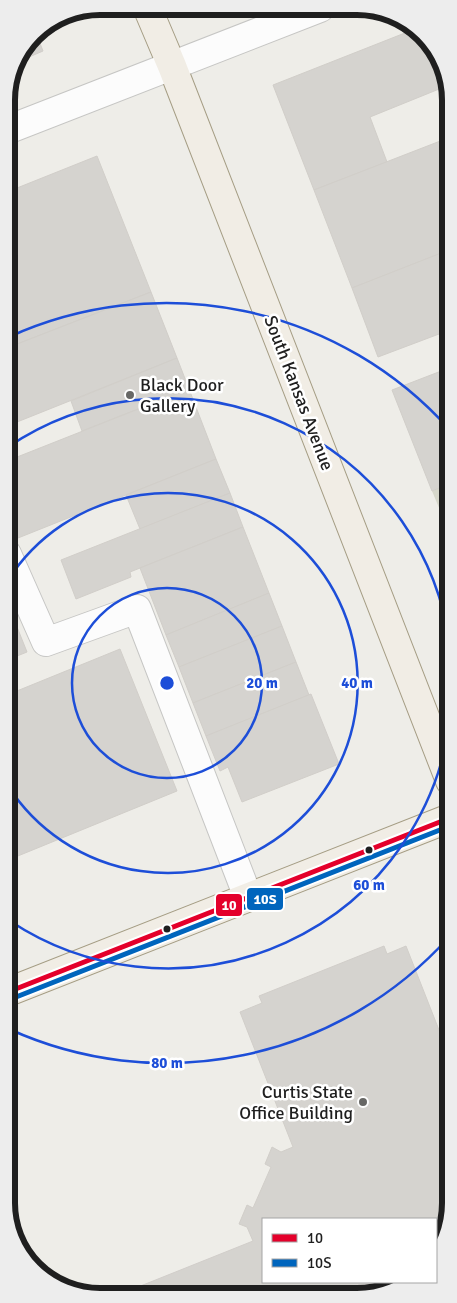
<svg xmlns="http://www.w3.org/2000/svg" width="457" height="1303" font-family="Signika,sans-serif">
<rect width="100%" height="100%" fill="#eeede8"/>
<path fill="#d6d7ca" d="M 449,484 L 450,534 L 432,491 Z"/>
<g fill="#d5d3cf" stroke="#d1cec9">
<path d="M 415,29 L 423,34 L 449,85 L 370,117 L 387,162 L 314,190 L 273,85 Z"/>
<path d="M 36,33 L 43,51 L 15,63 L 16,59 Z"/>
<path d="M 448,138 L 449,250 L 352,288 L 314,190 Z"/>
<path d="M 97,156 L 151,292 L 7,348 L 7,192 Z"/>
<path d="M 449,250 L 449,361 L 439,334 L 378,357 L 352,288 Z"/>
<path d="M 151,292 L 177,358 L 7,426 L 7,383 L 15,380 L 7,361 L 7,348 Z"/>
<path d="M 177,358 L 189,389 L 82,431 L 71,401 Z"/>
<path d="M 449,368 L 449,484 L 432,491 L 392,390 Z"/>
<path d="M 189,389 L 216,459 L 18,538 L 7,510 L 7,461 Z"/>
<path d="M 216,459 L 230,493 L 140,529 L 126,495 Z"/>
<path d="M 230,493 L 243,527 L 130,572 L 131,577 L 76,599 L 61,560 Z"/>
<path d="M 243,527 L 269,593 L 166,635 L 140,568 Z"/>
<path d="M 269,593 L 282,626 L 179,667 L 166,635 Z"/>
<path d="M 7,602 L 27,652 L 7,660 Z"/>
<path d="M 282,626 L 296,662 L 193,703 L 179,667 Z"/>
<path d="M 120,649 L 177,791 L 8,860 L 7,695 Z"/>
<path d="M 296,662 L 309,695 L 206,736 L 193,703 Z"/>
<path d="M 311,694 L 339,764 L 242,802 L 228,767 L 220,771 L 206,736 Z"/>
<path d="M 384,946 L 387,954 L 406,946 L 450,1058 L 451,1208 L 436,1245 L 436,1219 L 263,1219 L 263,1282 L 398,1282 L 375,1295 L 118,1295 L 253,1241 L 247,1227 L 239,1224 L 247,1205 L 253,1208 L 271,1167 L 265,1164 L 272,1147 L 281,1152 L 293,1147 L 240,1012 L 262,1003 L 259,996 Z"/>
</g>
<g fill="none" stroke-linecap="round" stroke-linejoin="round">
<defs>
<g id="minor">
<path d="M 7,130 L 320,8"/>
<path d="M 7,554 L 46,642 L 137,609 L 248,897"/>
</g>
<g id="major">
<path d="M 147,7 L 172,66 L 450,781"/>
<path d="M 8,992 L 450,818"/>
</g>
</defs>
<use href="#minor" stroke="#c6c6c4" stroke-width="30"/>
<use href="#major" stroke="#a59d84" stroke-width="30"/>
<use href="#minor" stroke="#fcfcfc" stroke-width="28"/>
<use href="#major" stroke="#f1ede5" stroke-width="28"/>
<defs>
<path id="bus-1" d="M 8,992 L 450,818"/>
<path id="bus-2" d="M 11,999 L 450,826"/>
</defs>
<use href="#bus-1" stroke="#fff" stroke-width="9"/>
<use href="#bus-2" stroke="#fff" stroke-width="9"/>
<use href="#bus-1" stroke="#e4002b" stroke-width="5"/>
<use href="#bus-2" stroke="#0065bd" stroke-width="5"/>
</g>
<g fill="none" stroke="#1d4ed8" stroke-width="2.5">
<circle cx="167" cy="683" r="95"/>
<path d="M8 580A190 190 0 1 1 8 786"/>
<path d="M450 720A285 285 0 0 1 10 921M8 447A285 285 0 0 1 450 646"/>
<path d="M449 937A380 380 0 0 1 9 1029M9 337A380 380 0 0 1 449 429"/>
</g>
<g fill="#676765" stroke="#fff" stroke-width="2">
<circle cx="130" cy="395" r="5"/>
<circle cx="363" cy="1102" r="5"/>
</g>
<g fill="#1f1f1f" stroke="#fff" stroke-width="2">
<circle cx="369" cy="850" r="4.5"/>
<circle cx="167" cy="929" r="4.5"/>
</g>
<g text-anchor="middle" dominant-baseline="central" stroke-width="5" stroke-linejoin="round" paint-order="stroke">
<g font-size="18" fill="#1f1f1f" stroke="#fff" text-anchor="start">
<text x="140" y="385">Black Door<tspan x="140" dy="21">Gallery</tspan></text>
<text x="353" y="1092" text-anchor="end">Curtis State<tspan x="353" dy="21">Office Building</tspan></text>
</g>
<g font-size="18" fill="#1f1f1f" stroke="#fff">
<text transform="translate(299 393) rotate(69)">South Kansas Avenue</text>
</g>
</g>
<path d="M0 0H457V1303H0ZM100 15H357A85 85 0 0 1 442 100V1203A85 85 0 0 1 357 1288H100A85 85 0 0 1 15 1203V100A85 85 0 0 1 100 15Z" fill="#ededed" fill-rule="evenodd"/>
<path fill="none" stroke="#1f1f1f" stroke-width="6" d="M100 15H357A85 85 0 0 1 442 100V1203A85 85 0 0 1 357 1288H100A85 85 0 0 1 15 1203V100A85 85 0 0 1 100 15Z"/>
<circle cx="167" cy="683" r="8" fill="#1d4ed8" stroke="#fff" stroke-width="2.5"/>
<g font-size="15" text-anchor="middle" font-weight="bold" fill="#1d4ed8" stroke="#fff" stroke-width="5" stroke-linejoin="round" paint-order="stroke">
<text x="262" y="688">20 m</text>
<text x="357" y="688">40 m</text>
<text x="369" y="890">60 m</text>
<text x="167" y="1068">80 m</text>
</g>
<g stroke="#fff" stroke-width="2">
<rect x="246" y="887" width="38" height="24" rx="5" fill="#0065bd"/>
<rect x="215" y="893" width="28" height="24" rx="5" fill="#e4002b"/>
</g>
<g font-size="14" text-anchor="middle" font-weight="bold" fill="#fff">
<text x="265" y="904">10S</text>
<text x="229" y="910">10</text>
</g>
<rect x="262" y="1218" width="175" height="65" fill="#ffffff" stroke="#a5a5a5"/>
<rect x="272" y="1234" width="25" height="8" fill="#e4002b" stroke="#a5a5a5"/>
<text x="307" y="1243" font-size="15" fill="#1f1f1f">10</text>
<rect x="272" y="1259" width="25" height="8" fill="#0065bd" stroke="#a5a5a5"/>
<text x="307" y="1268" font-size="15" fill="#1f1f1f">10S</text>
</svg>
